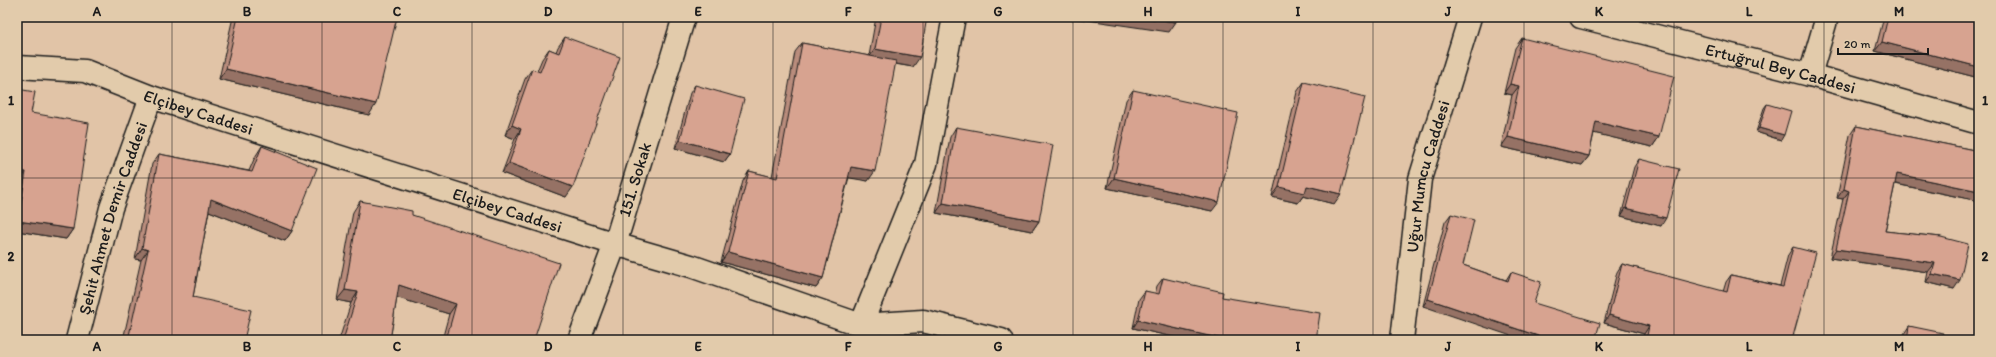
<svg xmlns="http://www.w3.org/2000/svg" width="1996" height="357" font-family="Itim,sans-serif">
<rect width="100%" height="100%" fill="#e1c4a7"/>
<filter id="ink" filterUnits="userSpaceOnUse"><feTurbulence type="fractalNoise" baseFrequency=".025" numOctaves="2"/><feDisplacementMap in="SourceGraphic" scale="8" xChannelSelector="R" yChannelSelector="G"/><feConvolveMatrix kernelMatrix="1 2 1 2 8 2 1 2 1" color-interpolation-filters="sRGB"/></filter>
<g filter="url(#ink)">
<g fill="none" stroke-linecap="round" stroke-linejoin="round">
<defs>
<g id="minor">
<path id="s1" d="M 1581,17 L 1810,75 L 1979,123"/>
<path id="s2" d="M 17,67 L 85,71 L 151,97 L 615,244 L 691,266 L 861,325 L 923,321 L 1001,340"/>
<path d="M 1810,75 L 1827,17"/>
<path d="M 861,325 L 926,164 L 954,17"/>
<path id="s3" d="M 77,340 L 111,208 L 151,97"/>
<path id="s4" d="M 579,340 L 615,244 L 684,17"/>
<path id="s5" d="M 1402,340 L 1420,179 L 1470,17"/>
</g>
</defs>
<use href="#minor" stroke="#1c1c1c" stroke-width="25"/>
<use href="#minor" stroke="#e2cbab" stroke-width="22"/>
</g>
<g fill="#b98c7c" stroke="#1c1c1c">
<path d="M 233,17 L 397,17 L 369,115 L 219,79 Z"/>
<path d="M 876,17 L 927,17 L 913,67 L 895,64 L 868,181 L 849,177 L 823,278 L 816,288 L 721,262 L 743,181 L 749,171 L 772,177 L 795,52 L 802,43 L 869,56 Z"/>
<path d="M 1884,17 L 1979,17 L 1979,78 L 1875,51 Z"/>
<path d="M 565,37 L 566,197 L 502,173 L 515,139 L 505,135 L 525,79 L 532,69 L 537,71 L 542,59 L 549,49 L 556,52 L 558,47 Z"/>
<path d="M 1522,38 L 1659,137 L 1652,147 L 1594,133 L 1589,156 L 1582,165 L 1501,147 L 1512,95 L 1504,93 L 1515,48 Z"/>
<path d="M 1304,82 L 1334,204 L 1303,196 L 1298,203 L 1272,197 L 1297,92 Z"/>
<path d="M 695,85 L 730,154 L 724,162 L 675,148 L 690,93 Z"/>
<path d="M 1133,90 L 1212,211 L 1107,188 L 1126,100 Z"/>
<path d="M 1767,104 L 1781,140 L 1756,132 L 1764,108 Z"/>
<path d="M 31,113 L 73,229 L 66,239 L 17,231 L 17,194 Z"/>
<path d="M 1856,126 L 1979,151 L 1979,201 L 1895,184 L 1885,231 L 1941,237 L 1954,289 L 1926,282 L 1928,272 L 1830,258 L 1843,199 L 1837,198 L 1850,135 Z"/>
<path d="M 956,127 L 1039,221 L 1032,231 L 936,213 L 950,137 Z"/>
<path d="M 262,146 L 292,231 L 285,241 L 209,211 L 193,297 L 244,340 L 123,340 L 141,260 L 135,259 L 152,164 L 159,154 L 249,171 L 255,157 Z"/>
<path d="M 1639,159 L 1661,226 L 1621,216 L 1634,167 Z"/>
<path d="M 360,201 L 412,215 L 534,340 L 442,340 L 449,314 L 397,297 L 390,340 L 339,340 L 351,303 L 337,300 L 353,212 Z"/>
<path d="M 1451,214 L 1463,265 L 1506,280 L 1511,272 L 1534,303 L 1423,306 L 1445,222 Z"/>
<path d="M 1793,247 L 1792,340 L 1642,340 L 1644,334 L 1604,323 L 1617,272 L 1622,264 L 1723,292 L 1726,282 L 1731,275 L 1780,286 L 1788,255 Z"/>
<path d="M 1163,278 L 1222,297 L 1316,340 L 1187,340 L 1133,328 L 1139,299 L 1145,291 L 1155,294 L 1157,286 Z"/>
<path d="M 1909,326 L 1942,336 L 1954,340 L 1903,340 L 1904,334 Z"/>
</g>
<g fill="#967265" stroke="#1c1c1c">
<path d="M 1060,17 L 1139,17 L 1176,22 L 1169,32 L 1074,18 L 1073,20 Z"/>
<path d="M 1882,42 L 1979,67 L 1979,78 L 1875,51 Z"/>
<path d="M 875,49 L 920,57 L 913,67 L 868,59 Z"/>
<path d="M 226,69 L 376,104 L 369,115 L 219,79 Z"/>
<path d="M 1510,84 L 1519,86 L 1512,95 L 1504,93 Z"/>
<path d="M 1596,122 L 1659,137 L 1652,147 L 1589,132 Z"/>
<path d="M 512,125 L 521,129 L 515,139 L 505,135 Z"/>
<path d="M 1759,128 L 1784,135 L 1781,140 L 1756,132 Z"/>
<path d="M 1508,137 L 1589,156 L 1582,165 L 1501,147 Z"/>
<path d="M 680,140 L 730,154 L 724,162 L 675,148 Z"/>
<path d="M 509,163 L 573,187 L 566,197 L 502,173 Z"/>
<path d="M 851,167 L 875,171 L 868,181 L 844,177 Z"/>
<path d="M 17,171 L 26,172 L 19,182 L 17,182 Z"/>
<path d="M 1897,174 L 1979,191 L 1979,201 L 1891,183 Z"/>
<path d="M 1114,178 L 1219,202 L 1212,211 L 1107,188 Z"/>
<path d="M 1307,186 L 1341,194 L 1334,204 L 1303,196 L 1298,203 L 1272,197 L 1279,187 Z"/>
<path d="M 1844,189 L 1849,191 L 1843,199 L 1837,198 Z"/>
<path d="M 211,199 L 292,231 L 285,241 L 204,209 Z"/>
<path d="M 943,203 L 1039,221 L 1032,231 L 936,213 Z"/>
<path d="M 1626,208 L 1666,218 L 1661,226 L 1621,216 Z"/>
<path d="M 18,221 L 73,229 L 66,239 L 17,231 L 17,222 Z"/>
<path d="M 142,248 L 148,250 L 141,260 L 135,259 Z"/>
<path d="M 1836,249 L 1935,263 L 1928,272 L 1830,258 Z"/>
<path d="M 728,252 L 823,278 L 816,288 L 721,262 Z"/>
<path d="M 1932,274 L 1960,280 L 1954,289 L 1926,282 Z"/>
<path d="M 399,285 L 456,304 L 449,314 L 392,296 Z"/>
<path d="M 345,290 L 358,292 L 351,303 L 337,300 Z"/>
<path d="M 1428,299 L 1550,340 L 1523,340 L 1423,306 Z"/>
<path d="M 1609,315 L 1649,326 L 1644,334 L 1604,323 Z"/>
<path d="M 1138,320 L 1227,340 L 1187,340 L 1133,328 Z"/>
</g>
<g fill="#d7a390" stroke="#1c1c1c">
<path d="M 238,17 L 397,17 L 376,104 L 226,69 Z"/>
<path d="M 881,17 L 927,17 L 920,57 L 875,49 Z"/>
<path d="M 1139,17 L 1176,17 L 1176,22 Z"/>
<path d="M 1888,17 L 1979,17 L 1979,67 L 1882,42 Z"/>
<path d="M 565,37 L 620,57 L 573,187 L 509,163 L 521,129 L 512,125 L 532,69 L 540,72 L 549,49 L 559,53 Z"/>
<path d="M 1522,38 L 1674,76 L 1659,137 L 1596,122 L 1589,156 L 1508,137 L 1519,86 L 1510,84 Z"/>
<path d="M 802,43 L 896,61 L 875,171 L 851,167 L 823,278 L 728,252 L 749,171 L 777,178 Z"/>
<path d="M 1304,82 L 1365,97 L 1341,194 L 1307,186 L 1305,193 L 1279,187 Z"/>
<path d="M 695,85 L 744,99 L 730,154 L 680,140 Z"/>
<path d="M 17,89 L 35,92 L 31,113 L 89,123 L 73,229 L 18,221 L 26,172 L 17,171 Z"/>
<path d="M 1133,90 L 1238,113 L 1219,202 L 1114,178 Z"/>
<path d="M 1767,104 L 1791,111 L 1784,135 L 1759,128 Z"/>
<path d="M 1856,126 L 1979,151 L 1979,191 L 1897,174 L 1885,231 L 1941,237 L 1968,244 L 1960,280 L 1932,274 L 1935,263 L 1836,249 L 1849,191 L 1844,189 Z"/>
<path d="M 956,127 L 1053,145 L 1039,221 L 943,203 Z"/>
<path d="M 262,146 L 317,168 L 292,231 L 211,199 L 193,297 L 251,310 L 244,340 L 128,340 L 148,250 L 142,248 L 159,154 L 252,172 Z"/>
<path d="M 1639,159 L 1679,169 L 1666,218 L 1626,208 Z"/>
<path d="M 360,201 L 412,211 L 412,215 L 559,263 L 534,340 L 446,340 L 456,304 L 399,285 L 390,340 L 343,340 L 358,292 L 345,290 Z"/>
<path d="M 1451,214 L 1474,220 L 1463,265 L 1508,281 L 1511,272 L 1541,282 L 1534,303 L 1600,323 L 1595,340 L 1550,340 L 1428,299 Z"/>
<path d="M 1793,247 L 1816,253 L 1792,340 L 1646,340 L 1649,326 L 1609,315 L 1622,264 L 1727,292 L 1731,275 L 1783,287 Z"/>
<path d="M 1163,278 L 1223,292 L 1222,297 L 1320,313 L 1316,340 L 1227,340 L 1138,320 L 1145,291 L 1159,294 Z"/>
<path d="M 1909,326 L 1943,333 L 1942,336 L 1954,340 L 1907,340 Z"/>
</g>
</g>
<path fill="none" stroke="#1c1c1c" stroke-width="1" stroke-opacity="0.55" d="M 172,17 L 172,340M 322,17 L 322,340M 472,17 L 472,340M 623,17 L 623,340M 773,17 L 773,340M 923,17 L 923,340M 1073,17 L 1073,340M 1223,17 L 1223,340M 1373,17 L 1373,340M 1524,17 L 1524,340M 1674,17 L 1674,340M 1824,17 L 1824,340M 17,178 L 1979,178"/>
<g text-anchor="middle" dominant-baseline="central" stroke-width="3" stroke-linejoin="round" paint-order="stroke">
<g font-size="17" fill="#1c1c1c" stroke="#e2cbab">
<text stroke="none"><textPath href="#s1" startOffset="206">Ertuğrul Bey Caddesi</textPath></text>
<text stroke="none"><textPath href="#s2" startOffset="189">Elçibey Caddesi</textPath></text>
<text stroke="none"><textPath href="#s5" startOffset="166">Uğur Mumcu Caddesi</textPath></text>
<text stroke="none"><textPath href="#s4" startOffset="170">151. Sokak</textPath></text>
<text stroke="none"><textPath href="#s2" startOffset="513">Elçibey Caddesi</textPath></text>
<text stroke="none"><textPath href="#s3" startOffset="127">Şehit Ahmet Demir Caddesi</textPath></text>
</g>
</g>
<rect width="1996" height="357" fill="none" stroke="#e2cbab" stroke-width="44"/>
<path d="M1838 48v6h90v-6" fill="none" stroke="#1c1c1c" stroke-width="2"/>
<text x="1844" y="48" font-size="12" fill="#1c1c1c" stroke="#e2cbab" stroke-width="3" paint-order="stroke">20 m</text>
<rect x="22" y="22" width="1952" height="313" fill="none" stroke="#1c1c1c" stroke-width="1.5"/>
<g font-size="13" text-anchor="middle" font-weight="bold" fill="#1c1c1c">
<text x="97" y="16">A</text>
<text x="247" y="16">B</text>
<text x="397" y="16">C</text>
<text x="548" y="16">D</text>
<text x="698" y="16">E</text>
<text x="848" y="16">F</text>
<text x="998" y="16">G</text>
<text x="1148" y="16">H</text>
<text x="1298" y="16">I</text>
<text x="1448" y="16">J</text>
<text x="1599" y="16">K</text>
<text x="1749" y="16">L</text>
<text x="1899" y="16">M</text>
<text x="11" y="105">1</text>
<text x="1985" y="105">1</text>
<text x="11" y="261">2</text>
<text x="1985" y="261">2</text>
<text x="97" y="351">A</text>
<text x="247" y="351">B</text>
<text x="397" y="351">C</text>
<text x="548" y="351">D</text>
<text x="698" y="351">E</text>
<text x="848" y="351">F</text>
<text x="998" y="351">G</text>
<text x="1148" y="351">H</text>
<text x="1298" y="351">I</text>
<text x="1448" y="351">J</text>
<text x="1599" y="351">K</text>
<text x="1749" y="351">L</text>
<text x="1899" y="351">M</text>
</g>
</svg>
